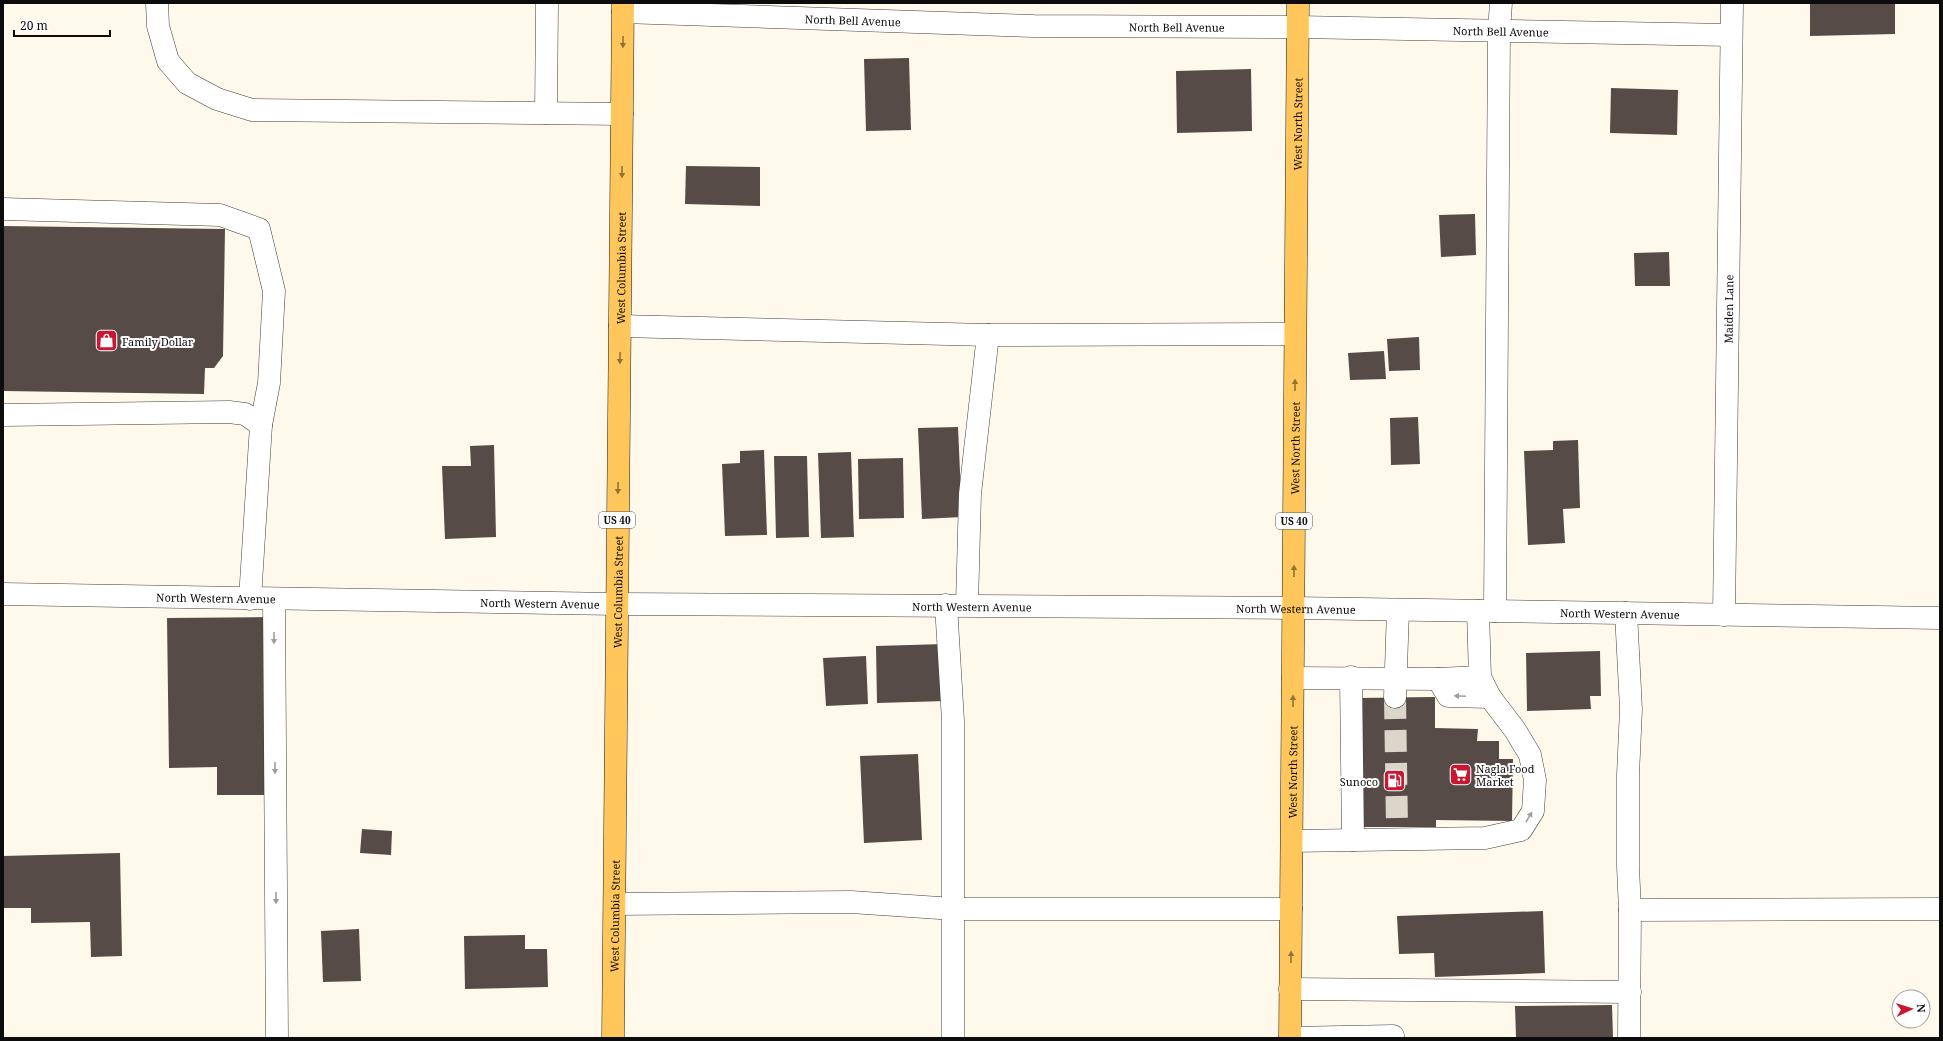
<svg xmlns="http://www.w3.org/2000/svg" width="1943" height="1041" font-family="'Noto Serif',serif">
<rect width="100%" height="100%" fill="#fff9eb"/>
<g fill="#564b47">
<path d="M 1810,3 L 1895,3 L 1895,34 L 1810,36 Z"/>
<path d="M 909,58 L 911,130 L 866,131 L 864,59 Z"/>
<path d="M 1251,69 L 1252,131 L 1177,133 L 1176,71 Z"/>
<path d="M 1611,88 L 1678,90 L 1677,135 L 1610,133 Z"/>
<path d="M 686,166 L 760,167 L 760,206 L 685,204 Z"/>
<path d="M 1475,214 L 1476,255 L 1441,257 L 1439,215 Z"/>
<path d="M 3,226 L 225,229 L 223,356 L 214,368 L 205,368 L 204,394 L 3,391 Z"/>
<path d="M 1669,252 L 1670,286 L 1635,286 L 1634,253 Z"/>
<path d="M 1419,337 L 1420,370 L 1389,371 L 1387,339 Z"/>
<path d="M 1384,351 L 1386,379 L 1350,380 L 1348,353 Z"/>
<path d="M 1418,417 L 1420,464 L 1391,465 L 1390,418 Z"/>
<path d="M 958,427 L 962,517 L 922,519 L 918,428 Z"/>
<path d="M 1578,440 L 1580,508 L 1563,509 L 1565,543 L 1528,545 L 1524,451 L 1553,450 L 1553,441 Z"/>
<path d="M 494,445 L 496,537 L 445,539 L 442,466 L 471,466 L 470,446 Z"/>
<path d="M 764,450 L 767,535 L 725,536 L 722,464 L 740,463 L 740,451 Z"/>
<path d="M 851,452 L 854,537 L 821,538 L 818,453 Z"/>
<path d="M 774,456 L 807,456 L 809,537 L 776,538 Z"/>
<path d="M 903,458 L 904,518 L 859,519 L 858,459 Z"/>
<path d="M 273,617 L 275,795 L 217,795 L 217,767 L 169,768 L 167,618 Z"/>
<path d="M 944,644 L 946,701 L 877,703 L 876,646 Z"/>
<path d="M 1600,651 L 1601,696 L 1590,696 L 1591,709 L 1527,711 L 1526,653 Z"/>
<path d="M 866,656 L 868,704 L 826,706 L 823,658 Z"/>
<path d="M 1435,697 L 1435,728 L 1478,729 L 1477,741 L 1499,741 L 1499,759 L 1513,759 L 1512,821 L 1436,820 L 1436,827 L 1358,827 L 1356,698 Z"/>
<path d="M 918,754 L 922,840 L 864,843 L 860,756 Z"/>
<path d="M 362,829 L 392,831 L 391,855 L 360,853 Z"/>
<path d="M 120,853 L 122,956 L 91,957 L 90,922 L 31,923 L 31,908 L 4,908 L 3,856 Z"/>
<path d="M 1543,911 L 1545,973 L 1435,977 L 1434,953 L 1399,954 L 1397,916 Z"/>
<path d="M 359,929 L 361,981 L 323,982 L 321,931 Z"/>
<path d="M 525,935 L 525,949 L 547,949 L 548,987 L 465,989 L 464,936 Z"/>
<path d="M 1612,1005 L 1613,1038 L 1516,1038 L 1515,1006 Z"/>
</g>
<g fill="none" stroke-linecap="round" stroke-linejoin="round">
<path stroke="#dbd5ca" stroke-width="22" stroke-dasharray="22 11" stroke-linecap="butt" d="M 1395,697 L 1397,827"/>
<defs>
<g id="minor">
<path d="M 157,3 L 158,26 L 168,61 L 187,83 L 217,99 L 252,110 L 622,114"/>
<path id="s1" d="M 623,12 L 1034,26 L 1298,27 L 1730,35"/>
<path d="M 546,113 L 547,3"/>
<path d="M 3,209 L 220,215 L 259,229 L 274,291 L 269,383 L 261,425"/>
<path d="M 620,326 L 988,335 L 1295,334"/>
<path d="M 3,415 L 229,412 L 245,414 L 261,425 L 250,599"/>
<path id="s2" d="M 3,594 L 616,604 L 1294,608 L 1940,618"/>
<path d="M 274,599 L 277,1038"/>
<path d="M 946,605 L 953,721 L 953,1038"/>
<path d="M 967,605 L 970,494 L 988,335"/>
<path d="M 1495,611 L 1499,31 L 1501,3"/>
<path d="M 1626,613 L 1631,709 L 1628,775 L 1628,867 L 1630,910 L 1629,1038"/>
<path id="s3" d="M 1724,615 L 1732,3"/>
<path d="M 1351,677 L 1353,840"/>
<path d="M 1293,678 L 1438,679 L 1480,677"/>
<path d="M 1438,679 L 1448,696 L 1490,697"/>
<path d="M 1395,697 L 1398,610"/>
<path d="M 1292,841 L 1485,838 L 1521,830 L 1533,811 L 1535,780 L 1530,755 L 1515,730 L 1490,697 L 1480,677 L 1478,611"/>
<path d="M 615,904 L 851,902 L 954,909 L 1291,909"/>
<path d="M 1630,910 L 1940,909"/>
<path d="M 1290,989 L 1630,992"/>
<path d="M 1290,1038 L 1393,1036 L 1393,1038"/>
</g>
<g id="major">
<path id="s4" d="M 613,1038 L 623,3"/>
<path id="s5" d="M 1290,1038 L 1298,3"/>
</g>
</defs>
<use href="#minor" stroke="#3f3f3f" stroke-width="23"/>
<use href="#major" stroke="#1d1d1d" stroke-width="23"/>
<use href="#minor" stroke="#fff" stroke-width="22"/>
<use href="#major" stroke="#ffc75b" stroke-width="22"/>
</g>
<defs><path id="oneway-solid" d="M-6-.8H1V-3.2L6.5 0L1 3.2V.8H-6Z"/></defs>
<g fill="#927337">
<use href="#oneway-solid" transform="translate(623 42) rotate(91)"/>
<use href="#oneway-solid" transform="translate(622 172) rotate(90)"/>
<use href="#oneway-solid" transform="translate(620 358) rotate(91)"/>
<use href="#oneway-solid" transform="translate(1295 385) rotate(-90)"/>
<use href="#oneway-solid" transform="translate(618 488) rotate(91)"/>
<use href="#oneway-solid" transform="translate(1294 571) rotate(-90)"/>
<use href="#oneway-solid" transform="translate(1293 701) rotate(-90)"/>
<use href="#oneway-solid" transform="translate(1291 957) rotate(-89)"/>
</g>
<g fill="#9e9e9e">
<use href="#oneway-solid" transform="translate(274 638) rotate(90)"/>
<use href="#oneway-solid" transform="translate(1460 696) rotate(-178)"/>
<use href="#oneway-solid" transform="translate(275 768) rotate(90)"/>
<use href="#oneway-solid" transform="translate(1529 817) rotate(-59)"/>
<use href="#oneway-solid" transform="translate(276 898) rotate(90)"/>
</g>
<defs>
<symbol id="shop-square" viewBox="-11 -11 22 22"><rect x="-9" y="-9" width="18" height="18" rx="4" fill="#c91731" stroke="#fff"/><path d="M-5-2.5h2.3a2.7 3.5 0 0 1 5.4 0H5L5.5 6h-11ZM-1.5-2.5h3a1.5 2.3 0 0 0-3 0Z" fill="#fff"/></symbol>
<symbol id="supermarket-square" viewBox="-11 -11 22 22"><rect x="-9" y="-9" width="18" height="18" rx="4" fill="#c91731" stroke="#fff"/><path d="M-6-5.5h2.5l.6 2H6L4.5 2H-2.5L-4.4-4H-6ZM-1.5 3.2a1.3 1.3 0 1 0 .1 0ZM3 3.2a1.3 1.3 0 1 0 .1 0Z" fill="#fff"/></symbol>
<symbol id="fuel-square" viewBox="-11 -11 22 22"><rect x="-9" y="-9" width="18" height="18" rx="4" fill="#c91731" stroke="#fff"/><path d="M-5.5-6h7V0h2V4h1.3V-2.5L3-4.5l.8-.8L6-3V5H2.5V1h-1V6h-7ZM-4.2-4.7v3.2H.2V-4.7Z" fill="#fff"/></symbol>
</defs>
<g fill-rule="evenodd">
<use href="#shop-square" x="94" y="328" width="25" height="25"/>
<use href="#supermarket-square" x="1448" y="762" width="25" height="25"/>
<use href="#fuel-square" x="1382" y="768" width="25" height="25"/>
</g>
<g text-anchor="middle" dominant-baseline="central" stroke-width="4" stroke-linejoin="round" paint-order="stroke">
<g fill="#fff" stroke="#555" stroke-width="1">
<rect x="599" y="512" width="36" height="16" rx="3"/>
<rect x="1276" y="513" width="36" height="16" rx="3"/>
</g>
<g font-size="10" font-weight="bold" fill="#0c0c0c">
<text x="617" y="520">US 40</text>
<text x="1294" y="521">US 40</text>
</g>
<g font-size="11" fill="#0c0c0c" stroke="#fff">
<text stroke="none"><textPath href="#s1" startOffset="230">North Bell Avenue</textPath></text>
<text stroke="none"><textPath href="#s1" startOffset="554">North Bell Avenue</textPath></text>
<text stroke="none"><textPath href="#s1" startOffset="878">North Bell Avenue</textPath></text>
<text stroke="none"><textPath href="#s5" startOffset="914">West North Street</textPath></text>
<text stroke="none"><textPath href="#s4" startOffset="770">West Columbia Street</textPath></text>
<text stroke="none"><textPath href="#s3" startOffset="306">Maiden Lane</textPath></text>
<text stroke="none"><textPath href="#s5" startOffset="590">West North Street</textPath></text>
<text stroke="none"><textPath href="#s4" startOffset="446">West Columbia Street</textPath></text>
<text stroke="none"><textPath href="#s2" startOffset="213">North Western Avenue</textPath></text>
<text stroke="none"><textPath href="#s2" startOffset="537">North Western Avenue</textPath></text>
<text stroke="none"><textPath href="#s2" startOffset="969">North Western Avenue</textPath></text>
<text stroke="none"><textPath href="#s2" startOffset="1293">North Western Avenue</textPath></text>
<text stroke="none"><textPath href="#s2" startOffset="1617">North Western Avenue</textPath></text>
<text stroke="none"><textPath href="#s5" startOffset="266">West North Street</textPath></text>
<text stroke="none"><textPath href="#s4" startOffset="122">West Columbia Street</textPath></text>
</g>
<g font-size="11" fill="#0c0c0c" stroke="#fff" text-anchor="start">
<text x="122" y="341">Family Dollar</text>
<text x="1476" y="768">Nagla Food<tspan x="1476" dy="13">Market</tspan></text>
<text x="1378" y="781" text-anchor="end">Sunoco</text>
</g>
</g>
<rect width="1943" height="1041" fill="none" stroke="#0c0c0c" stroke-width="8"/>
<g transform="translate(1911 1009) rotate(86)"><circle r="19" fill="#ffffff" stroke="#9e9e9e"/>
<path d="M0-3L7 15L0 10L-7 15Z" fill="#c91731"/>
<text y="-6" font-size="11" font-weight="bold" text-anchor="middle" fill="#0c0c0c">N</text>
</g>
<path d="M14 30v6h96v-6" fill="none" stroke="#0c0c0c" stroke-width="2"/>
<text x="20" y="30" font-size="12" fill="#0c0c0c" stroke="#ffffff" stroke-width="3" paint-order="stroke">20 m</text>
</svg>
